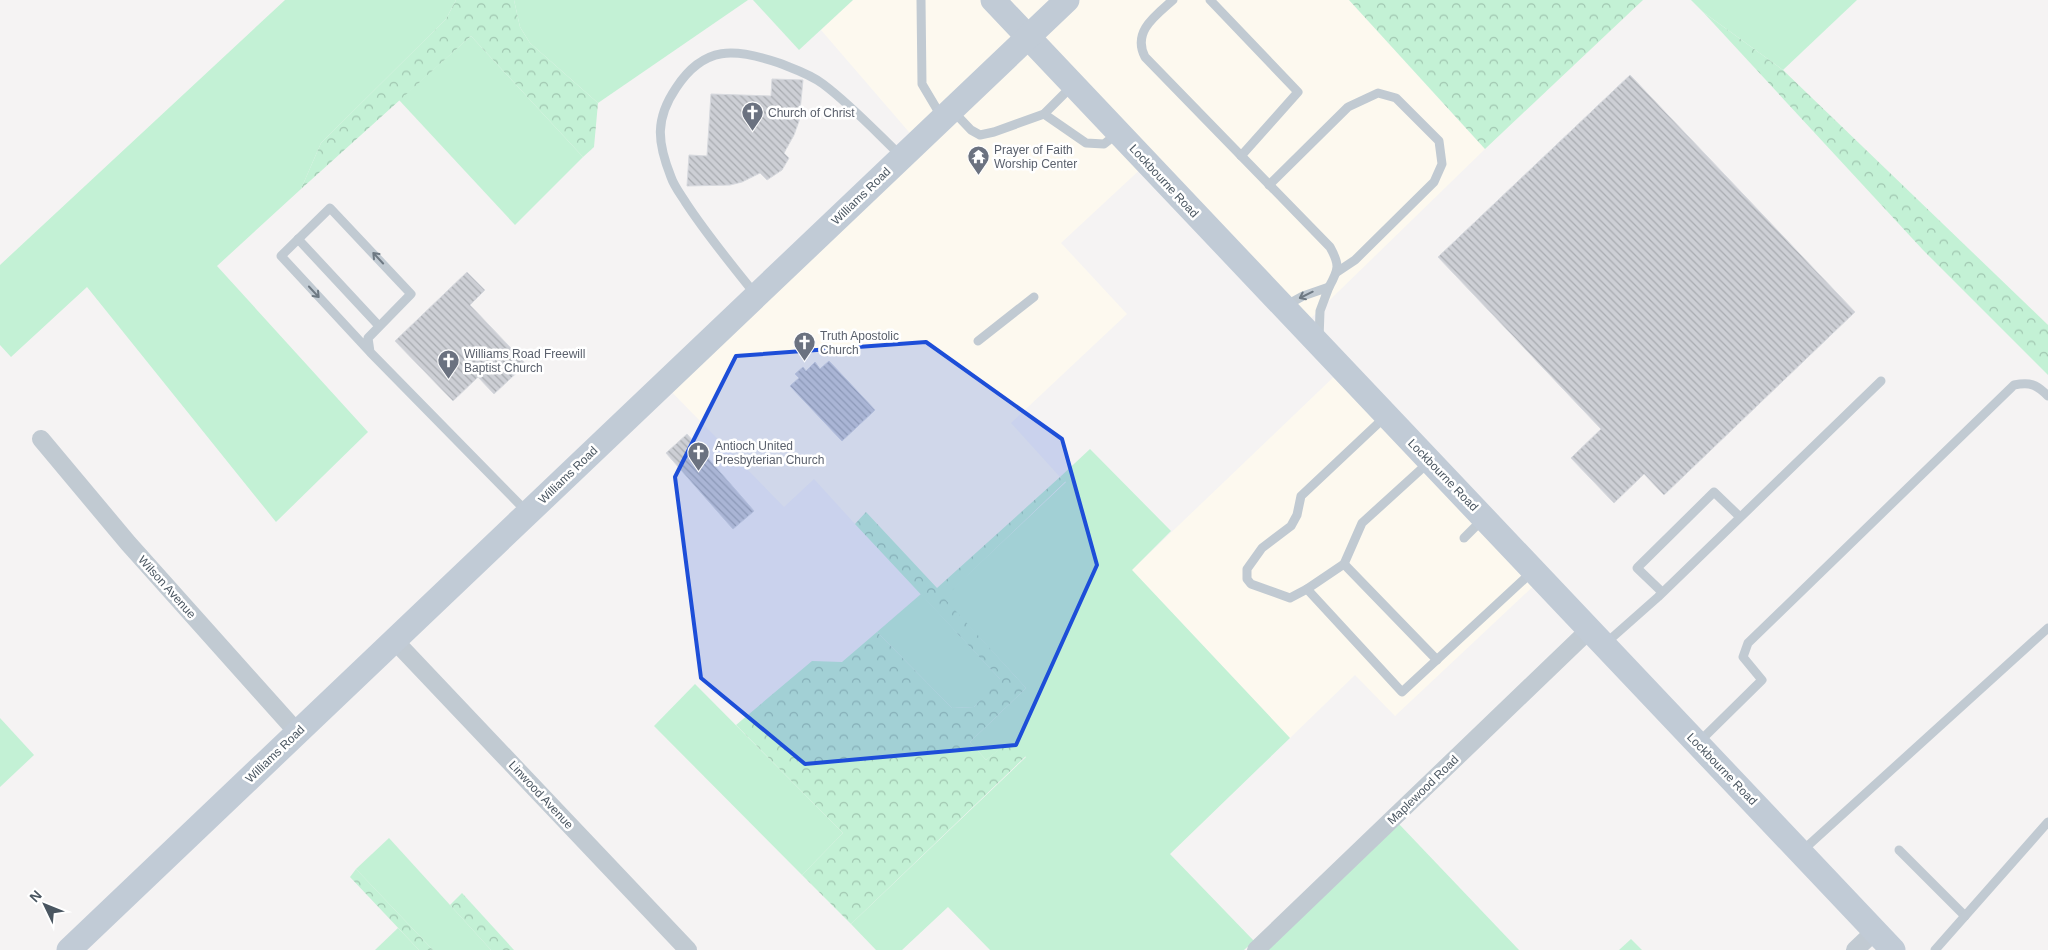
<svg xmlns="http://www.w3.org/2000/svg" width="2048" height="950" font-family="Arial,sans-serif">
<defs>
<pattern id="forest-crowns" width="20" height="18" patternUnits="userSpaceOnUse" patternTransform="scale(1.25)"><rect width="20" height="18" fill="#c3f1d5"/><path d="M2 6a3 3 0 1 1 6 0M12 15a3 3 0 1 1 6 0" fill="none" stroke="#a0c6b0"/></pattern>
<pattern id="building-back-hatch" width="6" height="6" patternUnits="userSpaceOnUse" patternTransform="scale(1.25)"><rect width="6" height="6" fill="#cdcfd5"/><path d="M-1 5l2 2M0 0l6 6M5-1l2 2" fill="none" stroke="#a8abb0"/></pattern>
</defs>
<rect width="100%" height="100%" fill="#f5f3f3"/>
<g fill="#fdf9ef">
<path d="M 853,0 L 1349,0 L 1485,149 L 1302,327 L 1146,164 L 1061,243 L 1127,314 L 1011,423 L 1060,477 L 937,589 L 866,513 L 855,524 L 814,479 L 784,507 L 661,381 L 915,139 L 821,30 Z"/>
<path d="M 1343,368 L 1541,579 L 1395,716 L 1355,675 L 1290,738 L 1132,570 Z"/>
</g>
<g fill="#c3f1d5">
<path d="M 285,0 L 456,0 L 446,19 L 321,143 L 301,189 L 217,266 L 368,432 L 276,522 L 87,287 L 11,357 L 0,345 L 0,265 Z"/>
<path d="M 514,0 L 748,0 L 598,103 L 530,43 L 520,27 Z"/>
<path d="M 753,0 L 853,0 L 799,50 Z"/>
<path d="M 1691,0 L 1857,0 L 1783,70 L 1703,12 Z"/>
<path d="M 471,36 L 583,157 L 515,225 L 399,100 Z"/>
<path d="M 1090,449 L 1171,531 L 1132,570 L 1290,738 L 1170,854 L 1254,941 L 1244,950 L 990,950 L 948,907 L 902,950 L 876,950 L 851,924 L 1026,757 L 1010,741 L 986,760 L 970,742 L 1026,688 L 943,598 L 1066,482 L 1060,477 Z"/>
<path d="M 921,594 L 1001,680 L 974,707 L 952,708 L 877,632 Z"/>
<path d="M 695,684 L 843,833 L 802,875 L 654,726 Z"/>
<path d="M 0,718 L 34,755 L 0,787 Z"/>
<path d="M 1399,824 L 1519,950 L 1268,950 Z"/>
<path d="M 389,838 L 491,950 L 433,950 L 356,869 Z"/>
<path d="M 398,928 L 419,950 L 375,950 Z"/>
<path d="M 1631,939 L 1642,950 L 1619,950 Z"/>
</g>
<g fill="url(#forest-crowns)">
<path d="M 456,0 L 514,0 L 520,27 L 530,43 L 598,103 L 594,147 L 583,157 L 471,36 L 301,189 L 321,143 L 446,19 Z"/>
<path d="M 1349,0 L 1643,0 L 1485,149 Z"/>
<path d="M 1703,12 L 1783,70 L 2048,325 L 2048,375 L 1923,250 Z"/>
<path d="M 1060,477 L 1066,481 L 944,598 L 1026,688 L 970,742 L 986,760 L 1010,740 L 1026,756 L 851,924 L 802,875 L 843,833 L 736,725 L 812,661 L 842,662 L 877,632 L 952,708 L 974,707 L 1000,679 L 855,524 L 866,512 L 937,588 Z"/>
<path d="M 356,869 L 433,950 L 419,950 L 350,877 Z"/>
<path d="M 462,893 L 514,950 L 491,950 L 450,905 Z"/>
</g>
<g fill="url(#building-back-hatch)" stroke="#d7d9de">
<path d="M 1630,75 L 1855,312 L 1664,495 L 1644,474 L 1614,503 L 1571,458 L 1601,429 L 1438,257 Z"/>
<path d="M 772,79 L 803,80 L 799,121 L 794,135 L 784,153 L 789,158 L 782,170 L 767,180 L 760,173 L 742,182 L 730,185 L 687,186 L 689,155 L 707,156 L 711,94 L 771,96 Z"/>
<path d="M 467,272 L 485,290 L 470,305 L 526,364 L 494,394 L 478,377 L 453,401 L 395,341 Z"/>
<path d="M 829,361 L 875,410 L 842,441 L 790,386 L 799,378 L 795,374 L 803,367 L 806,371 L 815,362 L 820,369 Z"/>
<path d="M 687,434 L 754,511 L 733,529 L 666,453 Z"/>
</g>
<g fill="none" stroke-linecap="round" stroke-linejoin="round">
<g stroke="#c1cad2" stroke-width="9">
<path d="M 921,0 L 922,84 L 941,116"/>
<path d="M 1173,0 C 1155,16 1132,32 1145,57 L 1330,247 C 1340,265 1339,269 1329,287"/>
<path d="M 1210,0 L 1298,92 L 1241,156"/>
<path d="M 952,110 L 971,130 L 980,135 L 994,132 L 1044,114 L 1072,86"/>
<path d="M 1044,114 L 1086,143 L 1104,144 L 1118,133"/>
<path d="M 1269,185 L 1348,107 L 1378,93 L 1396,98 L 1439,141 L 1442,164 L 1434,182 L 1355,260 L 1337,272"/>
<path d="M 298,239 L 379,326"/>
<path d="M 755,294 C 731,264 707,235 686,203 C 681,195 674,186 671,177 C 657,142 655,119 676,88 C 704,45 735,48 779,63 C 794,69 810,74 823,84 C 851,105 876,132 901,156"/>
<path d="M 1285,306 L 1303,296 L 1329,287 L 1320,311 L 1319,339"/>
<path d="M 978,341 L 1034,297"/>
<path d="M 370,352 L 368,338 L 411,294 L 330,208 L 281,256 L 370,352 L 526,511"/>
<path d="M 1386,416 L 1301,496 L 1297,515 L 1291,526 L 1262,548 L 1247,569 L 1247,579 L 1251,584 L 1290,598 L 1307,589 L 1344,564 L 1362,523 L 1428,463"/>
<path d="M 1464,538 L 1483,519"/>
<path d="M 1344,564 L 1437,660"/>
<path d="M 1307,589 L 1402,692 L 1533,571"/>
<path d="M 1662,592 L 1637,568 L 1714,492 L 1740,517"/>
<path d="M 1606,643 L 1658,597 L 1881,381"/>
<path d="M 1698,743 L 1762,680 L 1743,657 L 1748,643 L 2014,385 C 2030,382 2036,384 2048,396"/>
<path d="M 1899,850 L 1965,916"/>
<path d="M 1802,851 L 2048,628"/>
<path d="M 1935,950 L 2048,822"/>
</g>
<g stroke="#c1cad2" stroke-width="18">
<path d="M 41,439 L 128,543 L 297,732"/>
<path d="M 395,641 L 688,950"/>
<path d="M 1256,950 L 1589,630"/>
<path d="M 1855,950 L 1875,931"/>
</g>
<g stroke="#c1cbd6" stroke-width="25">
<path d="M 993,0 L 1893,950"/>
<path d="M 69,950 L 1067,0"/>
</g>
</g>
<defs><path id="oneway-shaft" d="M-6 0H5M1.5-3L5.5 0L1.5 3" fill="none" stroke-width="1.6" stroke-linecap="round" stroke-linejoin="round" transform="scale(1.25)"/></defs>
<g stroke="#6e7983">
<use href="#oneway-shaft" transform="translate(378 258) rotate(-133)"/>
<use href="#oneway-shaft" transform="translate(314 292) rotate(47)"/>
<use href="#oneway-shaft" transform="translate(1306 295) rotate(154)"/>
</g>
<path fill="#1d4ed8" fill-opacity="0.2" stroke="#1d4ed8" stroke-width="4" stroke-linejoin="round" d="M 926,342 L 1062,439 L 1097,565 L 1016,745 L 805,764 L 701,678 L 675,477 L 736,356 Z"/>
<defs>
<symbol id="church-pin" viewBox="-11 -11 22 30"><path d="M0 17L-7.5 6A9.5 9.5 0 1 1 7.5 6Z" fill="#6b7280" stroke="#fff"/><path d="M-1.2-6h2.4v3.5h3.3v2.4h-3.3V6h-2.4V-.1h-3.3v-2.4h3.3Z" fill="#fff"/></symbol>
<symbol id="temple-pin" viewBox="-11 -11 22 30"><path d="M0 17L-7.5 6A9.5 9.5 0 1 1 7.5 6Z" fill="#6b7280" stroke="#fff"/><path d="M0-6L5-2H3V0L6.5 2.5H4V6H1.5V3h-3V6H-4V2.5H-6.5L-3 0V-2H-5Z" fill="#fff"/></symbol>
</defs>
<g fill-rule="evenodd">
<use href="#church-pin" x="740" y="100" width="25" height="34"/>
<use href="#temple-pin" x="966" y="144" width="25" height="34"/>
<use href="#church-pin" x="792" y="330" width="25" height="34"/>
<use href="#church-pin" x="436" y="348" width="25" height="34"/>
<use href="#church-pin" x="686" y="440" width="25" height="34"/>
</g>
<g text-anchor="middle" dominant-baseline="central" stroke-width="5" stroke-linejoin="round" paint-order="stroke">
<g font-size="12" fill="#5b616d" stroke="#fff" text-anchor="start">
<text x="768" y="113">Church of Christ</text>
<text x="994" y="150">Prayer of Faith<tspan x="994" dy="14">Worship Center</tspan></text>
<text x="820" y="336">Truth Apostolic<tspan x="820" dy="14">Church</tspan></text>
<text x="464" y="354">Williams Road Freewill<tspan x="464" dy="14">Baptist Church</tspan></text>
<text x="715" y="446">Antioch United<tspan x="715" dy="14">Presbyterian Church</tspan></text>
</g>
<g font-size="12" fill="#4a5661" stroke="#fff">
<text transform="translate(1164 181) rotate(47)">Lockbourne Road</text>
<text transform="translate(861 196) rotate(-44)">Williams Road</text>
<text transform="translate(568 475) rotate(-44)">Williams Road</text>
<text transform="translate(1443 475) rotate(46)">Lockbourne Road</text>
<text transform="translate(167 587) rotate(48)">Wilson Avenue</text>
<text transform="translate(275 754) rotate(-44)">Williams Road</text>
<text transform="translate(1722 769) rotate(46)">Lockbourne Road</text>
<text transform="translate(1423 790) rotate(-44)">Maplewood Road</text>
<text transform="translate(541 795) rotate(47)">Linwood Avenue</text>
</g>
</g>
<g transform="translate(45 905) rotate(313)" stroke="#ffffff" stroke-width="4" paint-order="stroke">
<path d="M0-4L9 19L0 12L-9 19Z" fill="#4a5661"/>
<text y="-8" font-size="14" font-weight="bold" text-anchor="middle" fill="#4a5661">N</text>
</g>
</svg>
